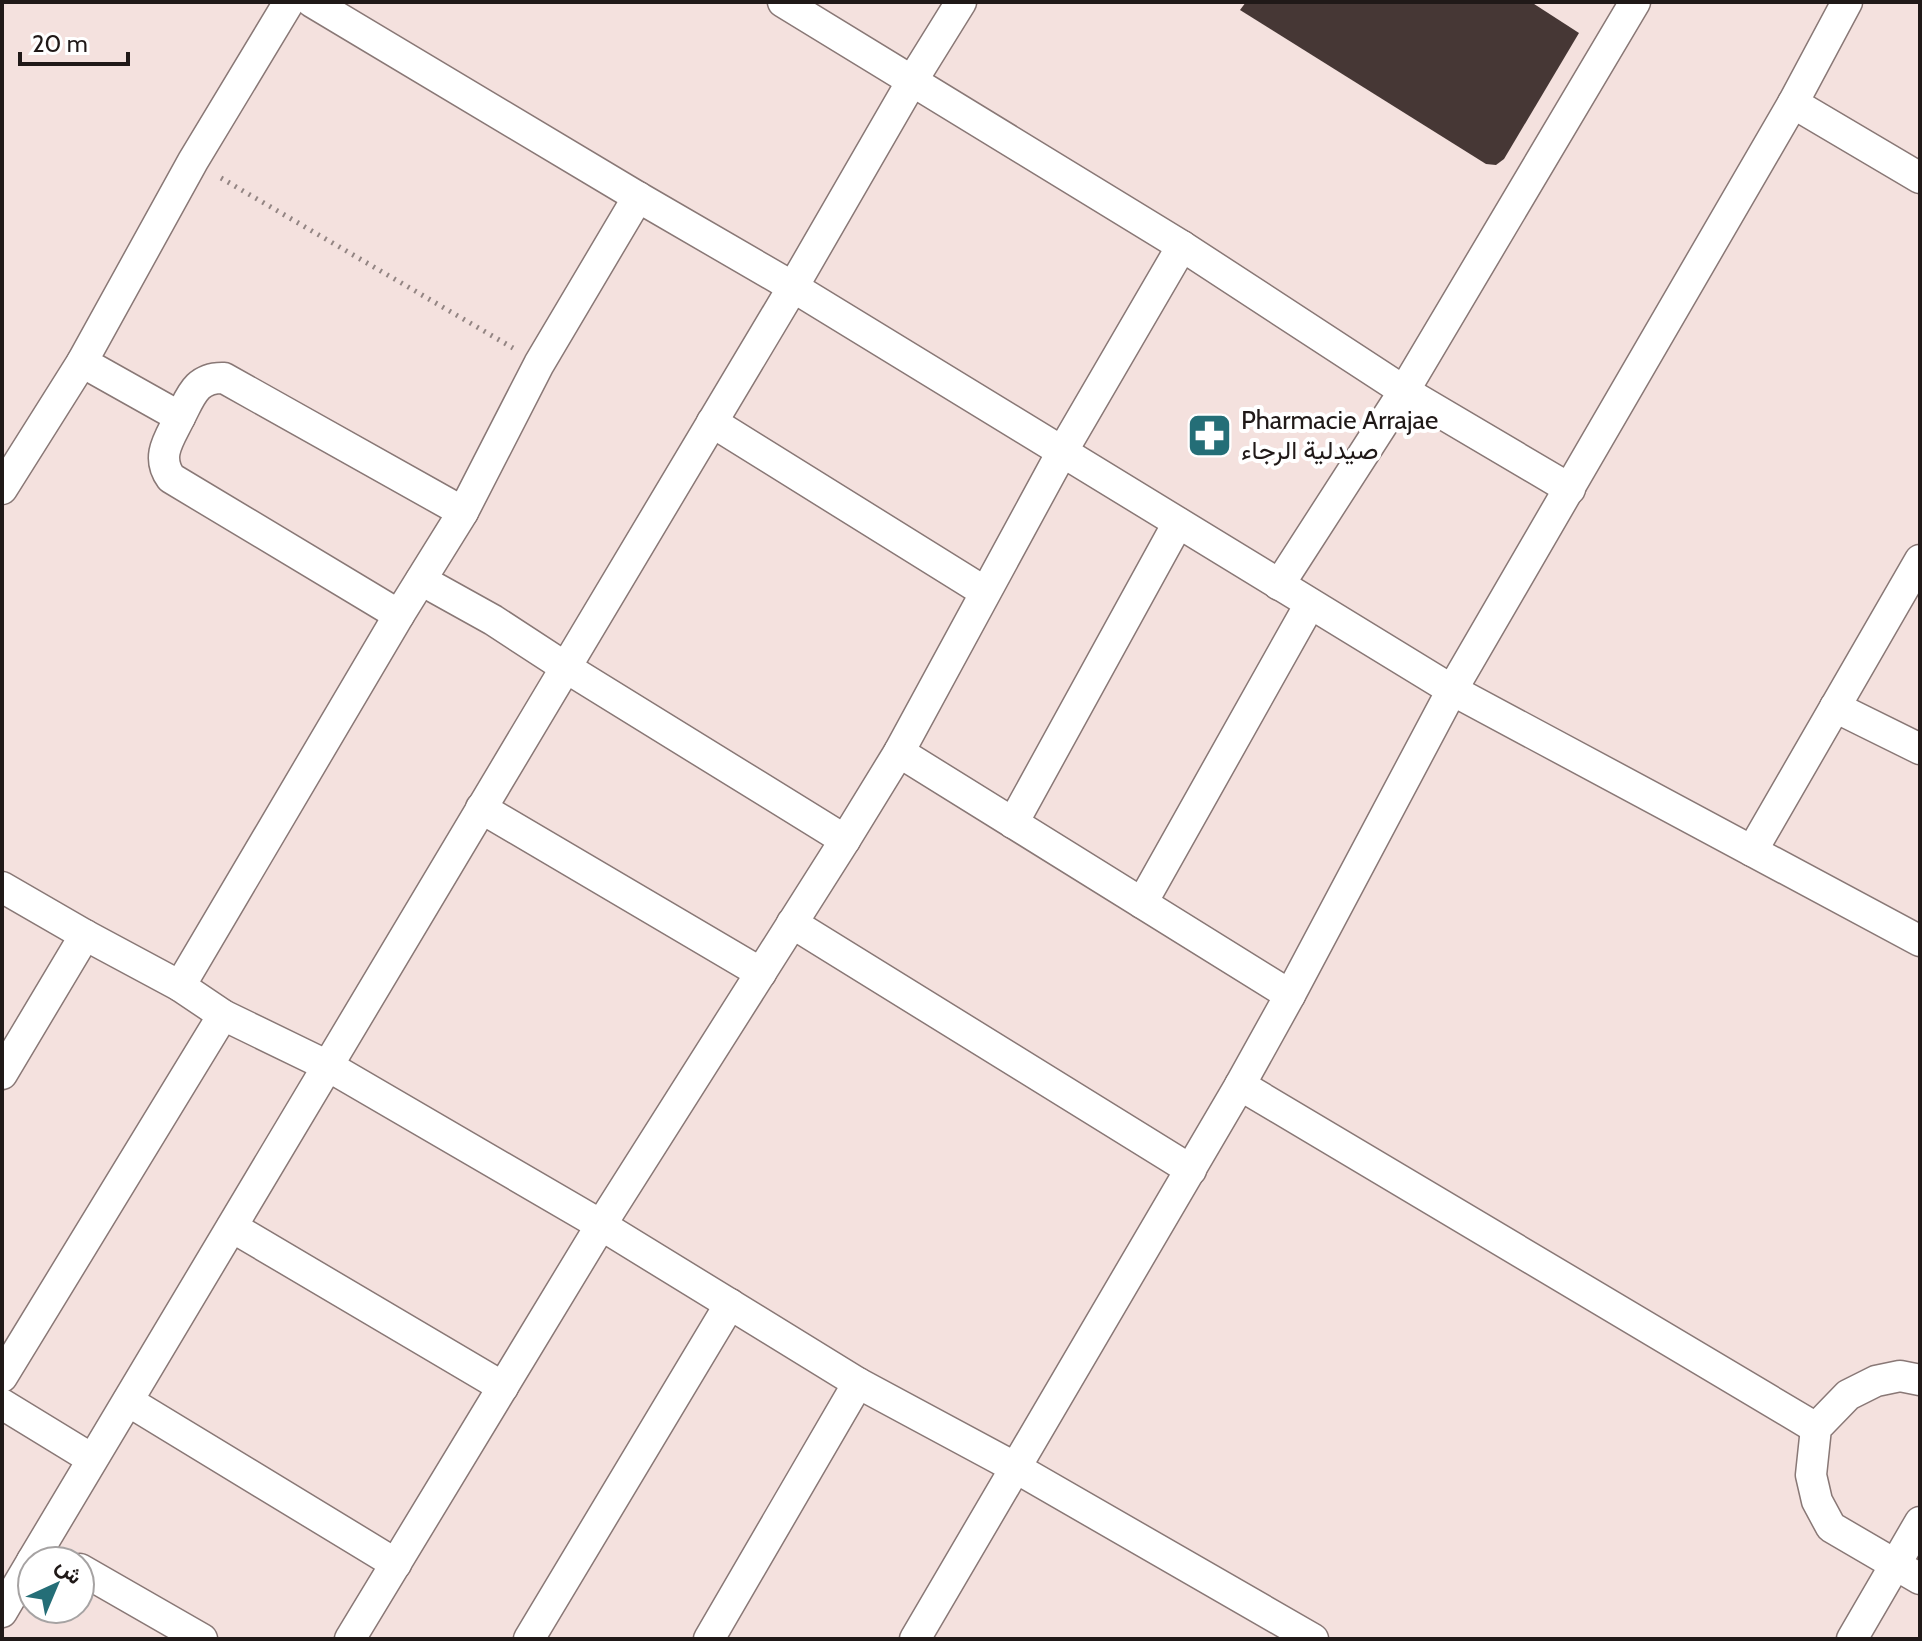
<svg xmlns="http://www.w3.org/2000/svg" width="1922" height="1641" font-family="Cabin,Vazirmatn,sans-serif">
<rect width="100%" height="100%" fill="#f4e1de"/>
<path fill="#463735" d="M 1246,2 L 1531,2 L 1579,33 L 1504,159 L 1496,165 L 1486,164 L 1240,10 Z"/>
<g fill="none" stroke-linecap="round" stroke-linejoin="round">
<defs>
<g id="street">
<path d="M 312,2 L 638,197 L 793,287 L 1452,690 L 1920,941"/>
<path d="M 783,2 L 1182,246 L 1404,391 L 1570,489"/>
<path d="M 1793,103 L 1920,178"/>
<path d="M 82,362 L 180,417 C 170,438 155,456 171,478 L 399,615"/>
<path d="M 180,417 C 191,396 196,377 224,378 L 463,512"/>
<path d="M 712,422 L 985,592"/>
<path d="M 2,489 L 82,362 L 193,161 L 289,2"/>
<path d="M 421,580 L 493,620 L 565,667 L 845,840"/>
<path d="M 1279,585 L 1404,391 L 1635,2"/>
<path d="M 1835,707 L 1920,749"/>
<path d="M 899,752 L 1290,995"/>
<path d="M 481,808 L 761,973"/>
<path d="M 1013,823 L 1178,523"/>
<path d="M 1752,851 L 1920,560"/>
<path d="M 2,887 L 85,935 L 180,986 L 223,1015 L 328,1066 L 601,1225 L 858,1383 L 1016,1468 L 1313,1639"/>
<path d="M 1142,903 L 1310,604"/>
<path d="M 792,923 L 1191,1170"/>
<path d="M 180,986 L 399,615 L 463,512 L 539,364 L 638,197"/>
<path d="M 2,1074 L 85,935"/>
<path d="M 1240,1085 L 1816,1428"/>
<path d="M 232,1227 L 503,1387"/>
<path d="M 2,1377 L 223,1015"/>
<path d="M 1920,1380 L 1900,1376 L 1876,1381 L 1848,1395 L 1816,1428 L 1811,1475 L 1817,1501 L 1831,1527 L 1920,1579"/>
<path d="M 128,1401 L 396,1564"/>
<path d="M 2,1404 L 92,1459"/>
<path d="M 32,1561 L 793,287 L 912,81 L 961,2"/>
<path d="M 80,1569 L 202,1639"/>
<path d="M 2,1612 L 32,1561"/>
<path d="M 350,1639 L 601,1225 L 845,840 L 899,752 L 1062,452 L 1182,246"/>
<path d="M 529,1639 L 730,1304"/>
<path d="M 709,1639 L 858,1383"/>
<path d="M 915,1639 L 1240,1085 L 1290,995 L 1452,690 L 1793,103 L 1847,2"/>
<path d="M 1852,1639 L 1920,1522"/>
</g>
</defs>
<use href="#street" stroke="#897876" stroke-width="33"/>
<path stroke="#938583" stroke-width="5" stroke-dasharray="2 6" stroke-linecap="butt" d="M 221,178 L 513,348"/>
<use href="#street" stroke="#fff" stroke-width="30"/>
</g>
<defs>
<symbol id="pharmacy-square" viewBox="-11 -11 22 22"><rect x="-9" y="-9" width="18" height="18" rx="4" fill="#246e77" stroke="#fff"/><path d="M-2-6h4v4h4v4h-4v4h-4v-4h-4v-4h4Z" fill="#fff"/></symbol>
</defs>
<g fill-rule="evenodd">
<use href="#pharmacy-square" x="1184" y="410" width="51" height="51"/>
</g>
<g text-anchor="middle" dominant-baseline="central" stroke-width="8" stroke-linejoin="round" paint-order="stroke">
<g font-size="26" fill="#201918" stroke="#fff" text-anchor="start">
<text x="1241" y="420">Pharmacie Arrajae<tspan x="1241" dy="30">صيدلية الرجاء</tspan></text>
</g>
</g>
<rect width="1922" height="1641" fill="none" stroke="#201918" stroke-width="8"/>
<g transform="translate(56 1585) rotate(44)"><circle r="38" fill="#ffffff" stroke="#a6a3a3" stroke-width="2"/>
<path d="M0-6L14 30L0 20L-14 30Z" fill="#246e77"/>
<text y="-12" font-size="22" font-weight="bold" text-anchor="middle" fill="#201918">ش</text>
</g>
<path d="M20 52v12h108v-12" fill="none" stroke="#201918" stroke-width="4"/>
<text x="32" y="52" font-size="24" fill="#201918" stroke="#ffffff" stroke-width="6" paint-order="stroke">20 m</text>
</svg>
